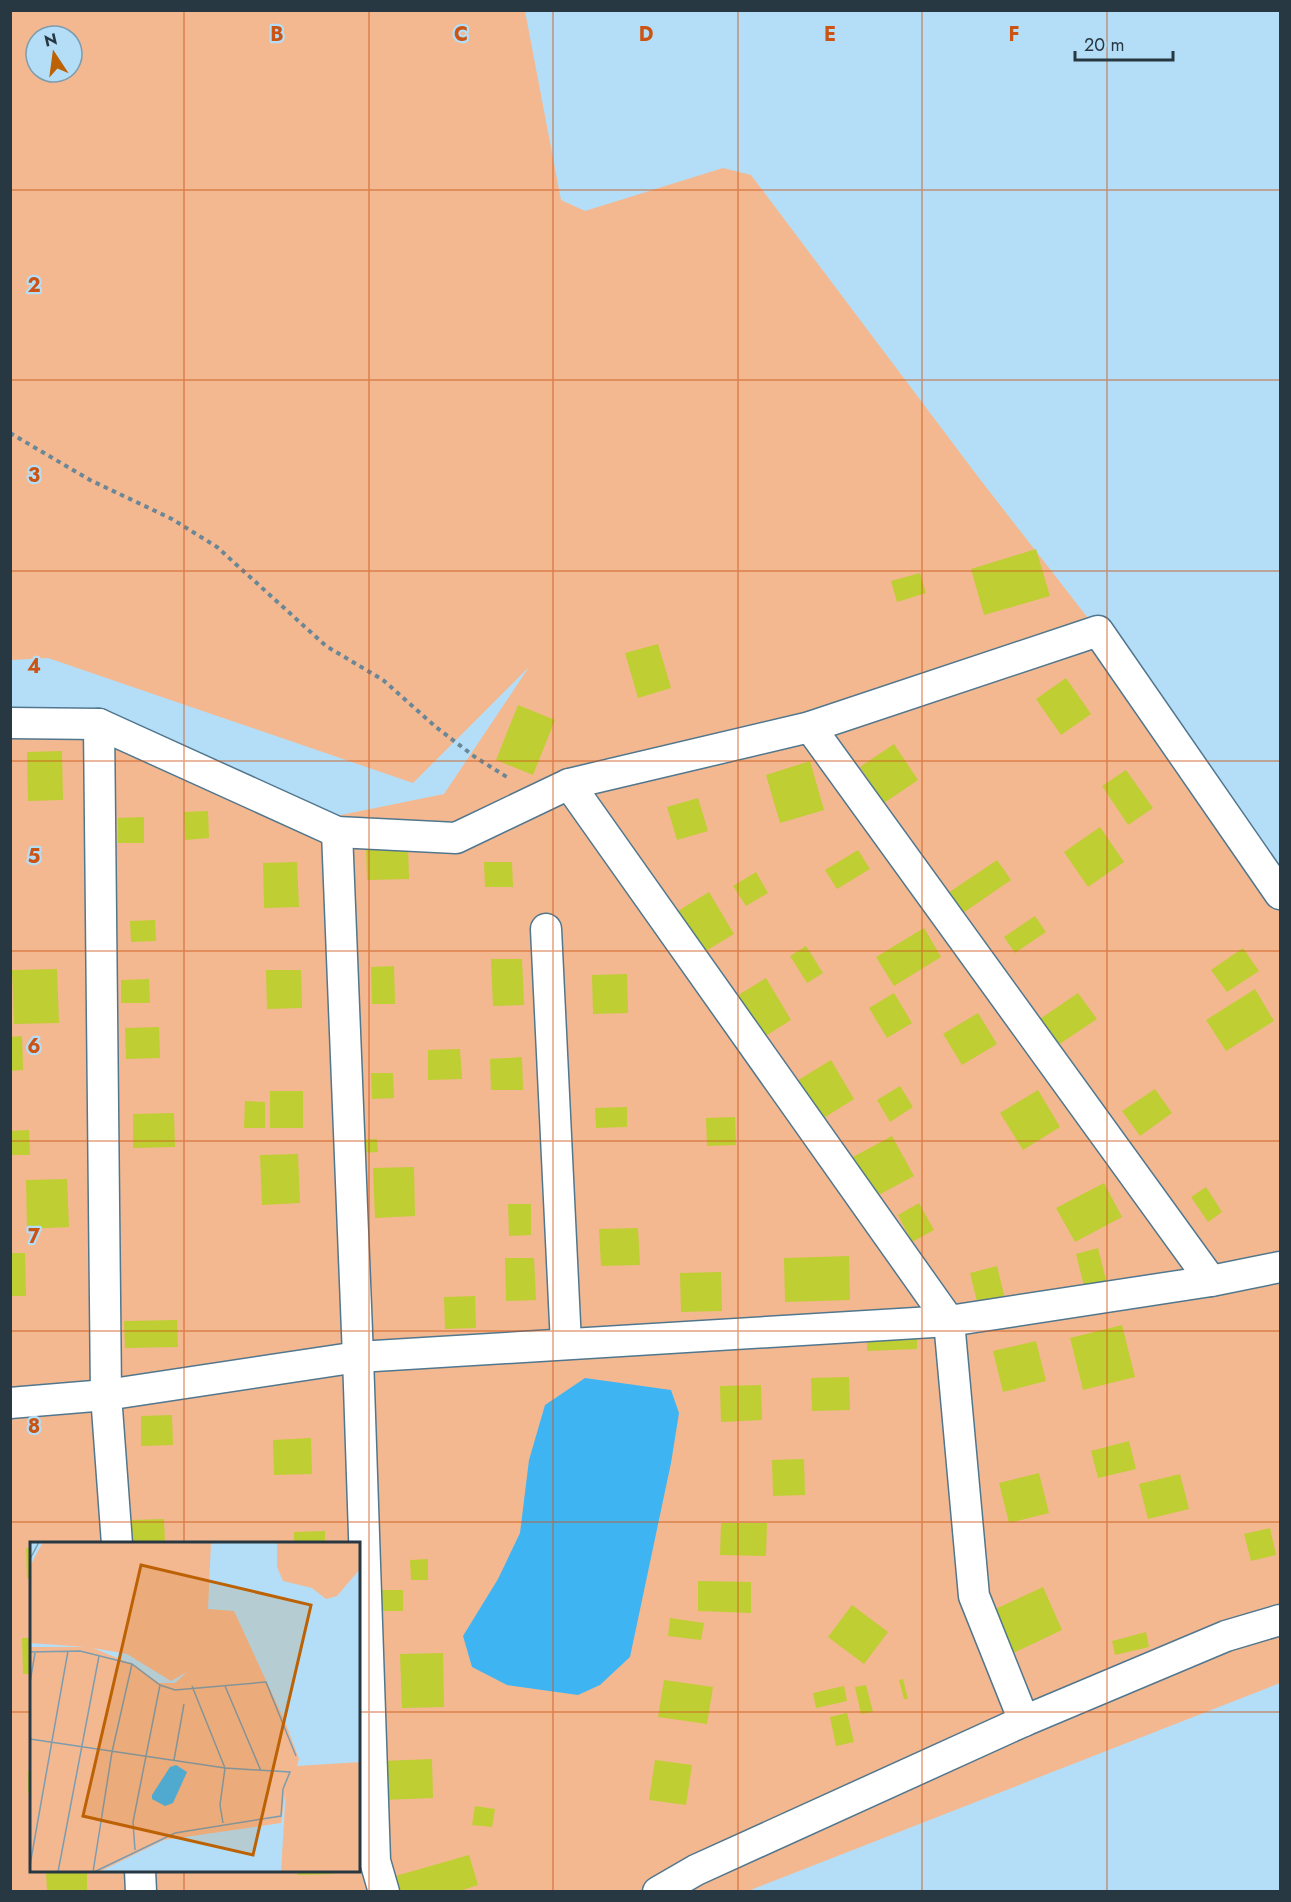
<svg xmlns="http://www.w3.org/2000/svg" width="1291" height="1902" font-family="Jost,sans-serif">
<rect width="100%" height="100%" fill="#b4def7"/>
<path fill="#f4b890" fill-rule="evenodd" d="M 11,11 L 525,11 L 561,200 L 585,211 L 723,168 L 751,175 L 979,478 L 1280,865 L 1280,1683 L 748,1891 L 11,1891 L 10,712 L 326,818 L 444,794 L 529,667 L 413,783 L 48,658 L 11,660 ZM 36,36 L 72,36 L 72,72 L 36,72 ZM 32,1544 L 358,1544 L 358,1870 L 32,1870 Z"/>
<path fill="#3eb5f2" d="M 585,1378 L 671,1390 L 679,1413 L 671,1463 L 630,1657 L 600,1685 L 578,1695 L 507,1685 L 472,1667 L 463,1636 L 498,1579 L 520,1533 L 529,1460 L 545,1405 Z"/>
<g fill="#bece33">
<path d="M 1036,549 L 1050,596 L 984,615 L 971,569 Z"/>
<path d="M 920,573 L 926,593 L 897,602 L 891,581 Z"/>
<path d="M 658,644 L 671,688 L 638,698 L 625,653 Z"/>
<path d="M 1066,678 L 1091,714 L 1061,735 L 1036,699 Z"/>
<path d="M 518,705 L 555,720 L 533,775 L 496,760 Z"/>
<path d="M 894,744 L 918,780 L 884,803 L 860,767 Z"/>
<path d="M 62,751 L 63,800 L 28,801 L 27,752 Z"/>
<path d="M 810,761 L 824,810 L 780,823 L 766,775 Z"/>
<path d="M 1126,770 L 1153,808 L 1128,825 L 1102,786 Z"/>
<path d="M 698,798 L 708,831 L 677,840 L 667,807 Z"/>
<path d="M 208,811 L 209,838 L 185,840 L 184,812 Z"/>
<path d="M 144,817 L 144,843 L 118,843 L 118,818 Z"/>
<path d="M 1100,827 L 1124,862 L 1088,887 L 1064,852 Z"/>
<path d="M 366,847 L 408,847 L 409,879 L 367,880 Z"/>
<path d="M 858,850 L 870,869 L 837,889 L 825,870 Z"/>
<path d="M 997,860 L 1011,880 L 963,913 L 948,893 Z"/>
<path d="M 297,862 L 299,907 L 264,908 L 263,863 Z"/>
<path d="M 484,862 L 512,862 L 513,887 L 485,887 Z"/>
<path d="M 756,872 L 768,893 L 746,906 L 733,886 Z"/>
<path d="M 709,892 L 734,934 L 699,955 L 673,914 Z"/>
<path d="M 1035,916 L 1046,932 L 1015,953 L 1004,937 Z"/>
<path d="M 155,920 L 156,941 L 131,942 L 130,921 Z"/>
<path d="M 924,928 L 941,957 L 894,986 L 876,957 Z"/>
<path d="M 806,946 L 823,973 L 807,983 L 790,956 Z"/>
<path d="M 1243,948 L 1259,971 L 1227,992 L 1211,970 Z"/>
<path d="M 491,959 L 522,959 L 524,1005 L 493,1006 Z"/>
<path d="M 394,966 L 395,1004 L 372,1004 L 371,967 Z"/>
<path d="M 57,969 L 59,1023 L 14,1024 L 12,970 Z"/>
<path d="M 266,970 L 301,970 L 302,1008 L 267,1009 Z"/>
<path d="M 627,974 L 628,1013 L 593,1014 L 592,975 Z"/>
<path d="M 766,978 L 791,1020 L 761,1039 L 735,997 Z"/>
<path d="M 149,979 L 150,1003 L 121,1003 L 121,980 Z"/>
<path d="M 1255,989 L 1274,1021 L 1226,1051 L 1206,1020 Z"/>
<path d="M 894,993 L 912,1023 L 887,1038 L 869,1008 Z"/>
<path d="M 1078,993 L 1097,1019 L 1055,1047 L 1037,1021 Z"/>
<path d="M 978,1013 L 997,1044 L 962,1065 L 943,1034 Z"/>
<path d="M 159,1027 L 160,1058 L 126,1059 L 125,1028 Z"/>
<path d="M 22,1036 L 23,1070 L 10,1071 L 10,1037 Z"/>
<path d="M 460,1049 L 462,1079 L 428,1080 L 428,1050 Z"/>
<path d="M 522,1057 L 523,1090 L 491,1090 L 490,1059 Z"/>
<path d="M 831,1060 L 854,1099 L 819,1121 L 795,1082 Z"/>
<path d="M 371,1073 L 393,1073 L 394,1098 L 372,1099 Z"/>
<path d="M 900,1086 L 913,1107 L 890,1122 L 877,1100 Z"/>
<path d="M 1155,1089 L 1172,1113 L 1140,1136 L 1122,1111 Z"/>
<path d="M 1038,1090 L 1060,1127 L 1023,1150 L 1000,1113 Z"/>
<rect x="270" y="1091" width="33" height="37"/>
<path d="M 245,1101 L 265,1102 L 265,1128 L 244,1128 Z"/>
<path d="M 627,1107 L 627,1127 L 596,1128 L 595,1108 Z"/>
<path d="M 174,1113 L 175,1147 L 133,1148 L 133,1114 Z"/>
<path d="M 735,1117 L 736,1145 L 707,1146 L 706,1118 Z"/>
<path d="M 29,1130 L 30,1155 L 10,1155 L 10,1131 Z"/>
<path d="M 892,1136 L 914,1176 L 873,1198 L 851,1158 Z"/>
<path d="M 377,1139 L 378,1152 L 357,1153 L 357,1140 Z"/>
<path d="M 298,1154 L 300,1203 L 262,1205 L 260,1155 Z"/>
<path d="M 414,1167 L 415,1216 L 375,1218 L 373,1168 Z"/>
<path d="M 67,1179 L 69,1227 L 27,1229 L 26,1180 Z"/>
<path d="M 1104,1183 L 1122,1217 L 1075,1242 L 1056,1208 Z"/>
<path d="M 1206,1187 L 1222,1212 L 1208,1222 L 1191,1197 Z"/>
<path d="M 919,1203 L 934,1230 L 912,1242 L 898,1215 Z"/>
<path d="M 508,1204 L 531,1204 L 531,1235 L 509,1236 Z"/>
<path d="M 638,1228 L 640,1265 L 601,1266 L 599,1229 Z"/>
<path d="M 1098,1248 L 1107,1284 L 1085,1290 L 1076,1254 Z"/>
<path d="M 10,1253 L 25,1253 L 26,1296 L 10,1296 Z"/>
<path d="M 849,1256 L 850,1300 L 785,1302 L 784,1258 Z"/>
<path d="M 505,1258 L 534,1258 L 536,1300 L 506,1301 Z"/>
<path d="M 997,1266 L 1006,1303 L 979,1310 L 970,1273 Z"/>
<path d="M 721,1272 L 722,1311 L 681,1312 L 680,1273 Z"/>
<path d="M 475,1296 L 476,1328 L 445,1329 L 444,1297 Z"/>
<path d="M 177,1320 L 178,1347 L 125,1348 L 124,1321 Z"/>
<path d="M 1122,1325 L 1135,1377 L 1083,1390 L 1070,1338 Z"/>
<path d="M 917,1336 L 917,1349 L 867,1351 L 867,1338 Z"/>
<path d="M 1036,1341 L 1046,1381 L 1003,1392 L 993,1351 Z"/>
<path d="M 849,1377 L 850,1410 L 812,1411 L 811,1378 Z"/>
<path d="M 761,1385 L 762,1420 L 721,1422 L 720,1386 Z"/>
<path d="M 172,1415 L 173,1445 L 141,1446 L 141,1416 Z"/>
<path d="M 311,1438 L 312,1474 L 274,1475 L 273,1440 Z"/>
<path d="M 1129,1441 L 1136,1469 L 1098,1478 L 1091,1451 Z"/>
<path d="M 804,1459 L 805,1495 L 773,1496 L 772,1460 Z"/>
<path d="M 1039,1473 L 1049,1513 L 1009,1523 L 999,1483 Z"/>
<path d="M 1180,1474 L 1189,1509 L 1148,1519 L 1139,1484 Z"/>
<path d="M 164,1519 L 165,1544 L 132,1544 L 132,1520 Z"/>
<path d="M 721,1523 L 767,1523 L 766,1556 L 720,1555 Z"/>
<path d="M 1270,1528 L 1276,1555 L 1251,1561 L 1244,1534 Z"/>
<path d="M 325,1531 L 325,1544 L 294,1544 L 294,1532 Z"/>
<path d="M 26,1548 L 32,1548 L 32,1579 L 27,1579 Z"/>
<path d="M 428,1559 L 428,1580 L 411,1580 L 410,1560 Z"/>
<path d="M 698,1581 L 751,1582 L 751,1613 L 698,1611 Z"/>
<path d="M 1043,1587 L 1062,1630 L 1011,1654 L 991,1611 Z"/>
<path d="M 378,1590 L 403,1590 L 403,1611 L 379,1611 Z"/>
<path d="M 852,1605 L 888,1632 L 864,1664 L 828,1637 Z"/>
<path d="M 670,1618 L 704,1623 L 701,1640 L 668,1636 Z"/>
<path d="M 1146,1632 L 1149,1647 L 1115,1655 L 1112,1641 Z"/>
<path d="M 22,1638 L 32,1638 L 32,1674 L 23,1674 Z"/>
<path d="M 443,1653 L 444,1707 L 402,1708 L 400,1654 Z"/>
<path d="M 903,1679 L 908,1699 L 904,1699 L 899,1680 Z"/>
<path d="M 664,1680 L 713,1687 L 707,1724 L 658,1717 Z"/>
<path d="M 866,1685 L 873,1712 L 861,1714 L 855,1687 Z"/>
<path d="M 844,1686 L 847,1701 L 816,1708 L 813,1693 Z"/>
<path d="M 847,1713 L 854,1742 L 836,1746 L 830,1717 Z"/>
<path d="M 432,1759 L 433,1798 L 383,1800 L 382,1761 Z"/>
<path d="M 655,1760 L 692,1765 L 686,1805 L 649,1800 Z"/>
<path d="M 32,1770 L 32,1793 L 28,1793 L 28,1771 Z"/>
<path d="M 475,1806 L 495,1809 L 492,1827 L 472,1825 Z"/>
<path d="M 469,1855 L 478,1885 L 457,1892 L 397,1892 L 392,1877 Z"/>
<path d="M 46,1870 L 87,1870 L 87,1892 L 47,1892 Z"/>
<path d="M 297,1870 L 333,1870 L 333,1874 L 297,1875 Z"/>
</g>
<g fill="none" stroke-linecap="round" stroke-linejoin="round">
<defs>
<g id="street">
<path d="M 10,723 L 99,724 L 337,832 L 456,838 L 569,784 L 810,727 L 1098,631 L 1280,894"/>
<path d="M 99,724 L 106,1395 L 117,1544"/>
<path d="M 810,727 L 1211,1281"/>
<path d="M 569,784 L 949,1321 L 974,1596 L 1024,1721"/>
<path d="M 337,832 L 358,1357 L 375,1861 L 384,1892"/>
<path d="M 546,929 L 566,1344"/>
<path d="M 10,1403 L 106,1395 L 358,1357 L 949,1321 L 1211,1281 L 1280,1267"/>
<path d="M 140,1870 L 141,1892"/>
<path d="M 658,1892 L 696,1870 L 1024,1721 L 1226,1636 L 1280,1620"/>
</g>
</defs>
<use href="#street" stroke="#51778e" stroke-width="33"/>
<path stroke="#6a8798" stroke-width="4" stroke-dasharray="4.5 4.5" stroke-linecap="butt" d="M 10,433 L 90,480 L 172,519 L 217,547 L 326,646 L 383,680 L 436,727 L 475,757 L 510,779"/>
<use href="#street" stroke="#fff" stroke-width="30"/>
</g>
<path fill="none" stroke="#cb5414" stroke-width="1.5" stroke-opacity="0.55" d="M 184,10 L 184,1544M 369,10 L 369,1892M 553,10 L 553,1892M 738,10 L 738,1892M 922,10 L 922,1892M 1107,10 L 1107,1892M 10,190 L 1280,190M 10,380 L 1280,380M 10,571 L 1280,571M 10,761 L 1280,761M 10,951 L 1280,951M 10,1141 L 1280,1141M 10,1331 L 1280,1331M 10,1522 L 1280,1522M 10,1712 L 32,1712M 358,1712 L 1280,1712M 184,1870 L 184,1892"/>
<g transform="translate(30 1542)">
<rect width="330" height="330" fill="#b4def7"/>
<path d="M 13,0 L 181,0 L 178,67 L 204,69 L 256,182 L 269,217 L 267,224 L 330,220 L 330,330 L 251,330 L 256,247 L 251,281 L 134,298 L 69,330 L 0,330 L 0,105 L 55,105 L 0,101 L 0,24 ZM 63,106 L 97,112 L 141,139 L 157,130 L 145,141 L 129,141 L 99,121 ZM 247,0 L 330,0 L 330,27 L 307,54 L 296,57 L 282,46 L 253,39 L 247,25 Z" fill="#f4b890" fill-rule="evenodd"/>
<path d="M 146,223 L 157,230 L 143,261 L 135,264 L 122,257 L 122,253 L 140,225 Z" fill="#3eb5f2"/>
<path fill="none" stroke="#7c9caf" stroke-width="1.5" d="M 0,17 L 9,0M 0,110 L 50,109 L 102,122 L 130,143 L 145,148 L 236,140 L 266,214M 0,140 L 5,111M 162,144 L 195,226 L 190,263 L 193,281M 195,144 L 231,229M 0,197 L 195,226 L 260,230 L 253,247 L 251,274 L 145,291 L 64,330M 144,218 L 154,162M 105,308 L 103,280 L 130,143M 0,323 L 38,109M 28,330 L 69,114M 63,330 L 82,210 L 102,122"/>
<path fill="#bc6205" fill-opacity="0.15" stroke="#bc6205" stroke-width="3" d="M 111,23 L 281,63 L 223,313 L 53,274 Z"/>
<rect width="330" height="330" fill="none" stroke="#283842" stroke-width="3"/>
</g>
<g font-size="20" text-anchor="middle" font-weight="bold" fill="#cb5414" stroke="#b4def7" stroke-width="4.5" stroke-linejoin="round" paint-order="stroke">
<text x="277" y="41">B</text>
<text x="461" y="41">C</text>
<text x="646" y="41">D</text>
<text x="830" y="41">E</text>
<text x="1014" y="41">F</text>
<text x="34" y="292">2</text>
<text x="34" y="482">3</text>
<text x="34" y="673">4</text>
<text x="34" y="863">5</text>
<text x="34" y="1053">6</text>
<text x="34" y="1243">7</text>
<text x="34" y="1433">8</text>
</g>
<rect width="1291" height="1902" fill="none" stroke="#283842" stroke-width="24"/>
<g transform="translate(54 54) rotate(347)"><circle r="28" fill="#b4def7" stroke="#7c9caf" stroke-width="1.5"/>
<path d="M0-4.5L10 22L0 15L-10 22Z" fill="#bc6205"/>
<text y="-9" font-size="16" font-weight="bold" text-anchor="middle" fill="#283842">N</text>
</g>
<path d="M1075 51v9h98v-9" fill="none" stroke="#283842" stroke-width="3"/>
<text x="1084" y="51" font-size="18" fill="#283842" stroke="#b4def7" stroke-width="4.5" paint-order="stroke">20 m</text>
</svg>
